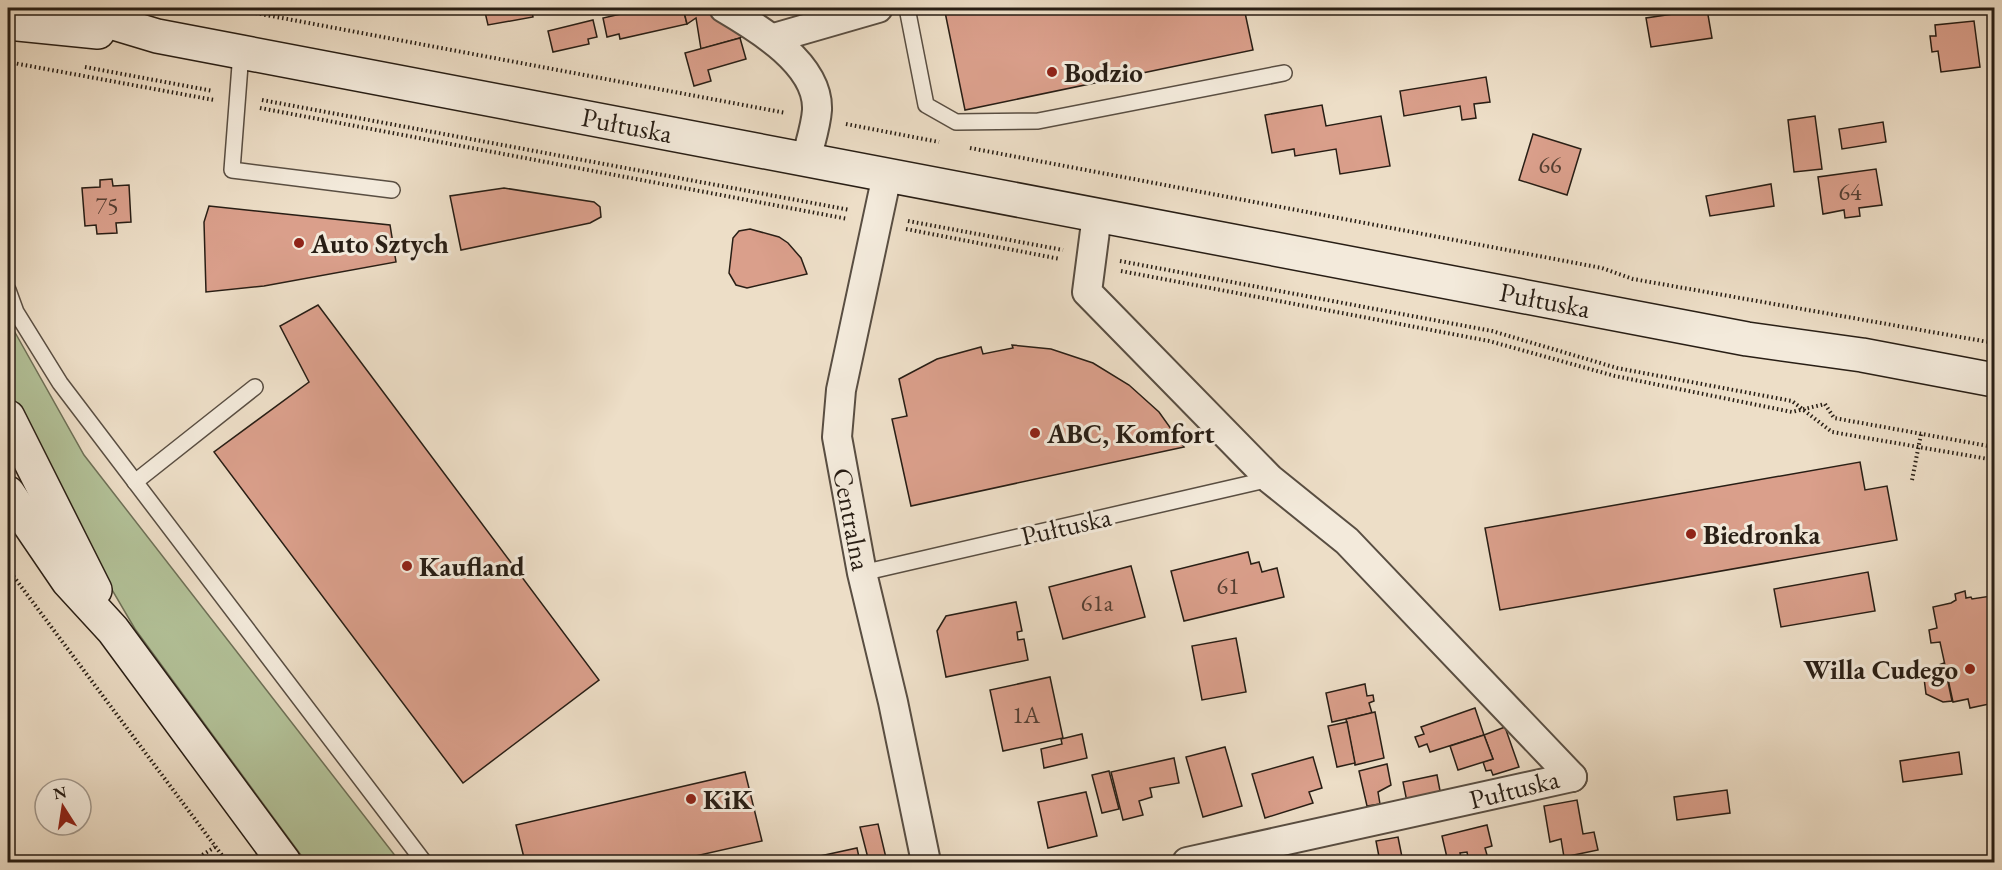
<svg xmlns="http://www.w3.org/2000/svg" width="2002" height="870" font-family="'EB Garamond',serif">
<rect width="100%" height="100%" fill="#eddec7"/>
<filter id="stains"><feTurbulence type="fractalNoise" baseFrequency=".00333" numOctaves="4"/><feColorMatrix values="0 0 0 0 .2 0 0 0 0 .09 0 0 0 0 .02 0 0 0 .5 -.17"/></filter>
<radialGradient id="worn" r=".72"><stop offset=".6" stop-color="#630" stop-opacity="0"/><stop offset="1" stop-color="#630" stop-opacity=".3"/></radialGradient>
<path fill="#b3c299" stroke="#6e7057" stroke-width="1.5" d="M 8,320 L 84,455 L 400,862 L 306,862 L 135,629 L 98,566 L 8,387 Z"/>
<g fill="#da9f8b" stroke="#281e15" stroke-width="1.5">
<path d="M 484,8 L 531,8 L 533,17 L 488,25 Z"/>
<path d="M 647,8 L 683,8 L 687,24 L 620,39 L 619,34 L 607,37 L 603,18 Z"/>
<path d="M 683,8 L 702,8 L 744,34 L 740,38 L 701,49 L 696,18 L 687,24 Z"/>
<path d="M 965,8 L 1244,8 L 1253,50 L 965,110 L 945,12 Z"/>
<path d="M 1707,9 L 1712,38 L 1651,47 L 1646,18 Z"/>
<path d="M 593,20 L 597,37 L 588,39 L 589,44 L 553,52 L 548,31 Z"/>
<path d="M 1974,21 L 1980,67 L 1941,72 L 1938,51 L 1932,52 L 1930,36 L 1936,36 L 1935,25 Z"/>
<path d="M 740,38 L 746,59 L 708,70 L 711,81 L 694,86 L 685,53 Z"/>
<path d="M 1486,77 L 1490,102 L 1474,104 L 1476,118 L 1462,120 L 1460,106 L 1404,116 L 1400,91 Z"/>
<path d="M 1322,105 L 1326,126 L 1381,116 L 1390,166 L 1340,174 L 1336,149 L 1295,156 L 1294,149 L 1272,153 L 1265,115 Z"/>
<path d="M 1815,116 L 1822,169 L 1794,172 L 1788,120 Z"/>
<path d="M 1883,122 L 1886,142 L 1842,149 L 1839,129 Z"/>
<path d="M 1533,134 L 1581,149 L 1567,195 L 1519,180 Z"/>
<path d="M 1876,169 L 1882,205 L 1859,208 L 1860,216 L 1845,218 L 1844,210 L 1823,214 L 1818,177 Z"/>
<path d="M 112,179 L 113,186 L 129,185 L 131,222 L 116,223 L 117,233 L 97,234 L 96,225 L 85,226 L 82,188 L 100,187 L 100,180 Z"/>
<path d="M 1771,184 L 1774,206 L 1710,216 L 1706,196 Z"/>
<path d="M 504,188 L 594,202 L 600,207 L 601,217 L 590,223 L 461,250 L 450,196 Z"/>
<path d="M 209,206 L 390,225 L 396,262 L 264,286 L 206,292 L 204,222 Z"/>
<path d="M 750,229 L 779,237 L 788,243 L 801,258 L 807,274 L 747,288 L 736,285 L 729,273 L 733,238 L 739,231 Z"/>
<path d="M 318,305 L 599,680 L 463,783 L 214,452 L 309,382 L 280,326 Z"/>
<path d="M 1012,345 L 1051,349 L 1093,363 L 1129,385 L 1159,412 L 1184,447 L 911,506 L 892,419 L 907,416 L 899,379 L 937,359 L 981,347 L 983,354 L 1013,348 Z"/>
<path d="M 1860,462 L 1865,490 L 1887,486 L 1897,540 L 1500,610 L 1485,528 Z"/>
<path d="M 1248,552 L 1251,564 L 1259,562 L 1262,572 L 1277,568 L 1284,597 L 1184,621 L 1171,571 Z"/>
<path d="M 1131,566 L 1145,617 L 1063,639 L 1049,587 Z"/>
<path d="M 1868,572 L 1875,611 L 1781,627 L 1774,589 Z"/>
<path d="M 1965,591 L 1966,598 L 1971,597 L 1972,599 L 1991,596 L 1994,613 L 1994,703 L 1970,708 L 1968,699 L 1953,702 L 1940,642 L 1931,643 L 1929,630 L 1937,628 L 1933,607 L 1951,603 L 1956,600 L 1955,594 Z"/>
<path d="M 1016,602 L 1022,631 L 1017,632 L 1018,640 L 1024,639 L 1028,660 L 946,677 L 937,631 L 946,616 Z"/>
<path d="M 1236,638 L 1246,692 L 1202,700 L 1192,646 Z"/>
<path d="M 1944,663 L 1952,701 L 1943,702 L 1926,694 L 1924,678 L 1928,669 Z"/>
<path d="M 1050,677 L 1063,738 L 1003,751 L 990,690 Z"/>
<path d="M 1365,684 L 1367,696 L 1373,695 L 1374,701 L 1369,703 L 1372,713 L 1332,722 L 1326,693 Z"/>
<path d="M 1475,708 L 1484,735 L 1430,752 L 1427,744 L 1419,747 L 1415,737 L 1424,734 L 1421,727 Z"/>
<path d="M 1375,712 L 1384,758 L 1355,765 L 1346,719 Z"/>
<path d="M 1347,722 L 1355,763 L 1337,767 L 1328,726 Z"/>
<path d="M 1505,727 L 1519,767 L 1493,775 L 1491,770 L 1486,771 L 1483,762 L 1493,759 L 1484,735 Z"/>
<path d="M 1082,734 L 1087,758 L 1044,768 L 1041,749 L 1062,744 L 1061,739 Z"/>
<path d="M 1484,735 L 1493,759 L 1458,770 L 1450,746 Z"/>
<path d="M 1225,747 L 1242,806 L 1203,817 L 1186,757 Z"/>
<path d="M 1959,752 L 1962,774 L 1903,782 L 1900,761 Z"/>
<path d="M 1313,757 L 1322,788 L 1309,792 L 1313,803 L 1265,818 L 1252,774 Z"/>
<path d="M 1174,758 L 1179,783 L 1150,788 L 1152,797 L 1139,801 L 1143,815 L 1123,820 L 1111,772 Z"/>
<path d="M 1387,764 L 1391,785 L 1378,792 L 1380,804 L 1367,806 L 1359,771 Z"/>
<path d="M 1109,771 L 1119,809 L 1102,813 L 1092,775 Z"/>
<path d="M 745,772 L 762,841 L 669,862 L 525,862 L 516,825 Z"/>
<path d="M 1437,775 L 1441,796 L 1407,802 L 1403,782 Z"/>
<path d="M 1727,790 L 1730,813 L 1677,820 L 1674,797 Z"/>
<path d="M 1086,792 L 1097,836 L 1048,848 L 1038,802 Z"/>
<path d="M 1577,800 L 1583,834 L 1594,832 L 1598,850 L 1564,857 L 1561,839 L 1550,842 L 1544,806 Z"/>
<path d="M 878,824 L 887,862 L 869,862 L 860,827 Z"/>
<path d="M 1487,825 L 1492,846 L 1485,848 L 1489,862 L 1469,862 L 1467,852 L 1460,853 L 1462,862 L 1448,862 L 1442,836 Z"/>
<path d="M 1398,837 L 1403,862 L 1380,862 L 1376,841 Z"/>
<path d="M 857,848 L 860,862 L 807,862 L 806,859 Z"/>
</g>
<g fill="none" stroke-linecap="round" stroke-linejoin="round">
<defs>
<g id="lane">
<path d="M 907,8 L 926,105 L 956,122 L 1038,121 L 1284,73"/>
<path d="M 241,52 L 232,170 L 392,190"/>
<path d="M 8,290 L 16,312 L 60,383 L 424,862"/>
<path d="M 135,482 L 255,387"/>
<path d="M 862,573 L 1270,479"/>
</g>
<g id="street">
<path d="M 724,8 C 758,28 819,64 817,110 C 816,126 810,143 806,160"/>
<path d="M 774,38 L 878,8"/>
<path d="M 887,175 L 841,390 L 837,437 L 862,573 L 893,702 L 926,862"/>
<path d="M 1097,215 L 1087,292 L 1270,479 L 1347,541 L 1572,777"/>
<path d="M 1187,862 L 1572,777"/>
</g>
<g id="secondary">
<path d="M 64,8 L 157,36 L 241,52 L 1747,339 L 1862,355 L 1994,380"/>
<path d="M 8,23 L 98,32"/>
<path d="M 8,417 L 95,590"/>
<path d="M 8,493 L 68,581 L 113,630 L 284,862"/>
</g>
</defs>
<use href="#lane" stroke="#594e42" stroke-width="18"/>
<use href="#street" stroke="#594e42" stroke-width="32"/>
<use href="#secondary" stroke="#281e15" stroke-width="36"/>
<g stroke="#281e15" stroke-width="4" stroke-dasharray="1.5 3" stroke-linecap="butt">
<path d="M 229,8 L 786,113"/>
<path d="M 8,62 L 214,100"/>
<path d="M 85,67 L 213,91"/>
<path d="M 262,100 L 850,210"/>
<path d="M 260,108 L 848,219"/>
<path d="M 846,124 L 939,142"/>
<path d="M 970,148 L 1602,268 L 1633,279 L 1994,343"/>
<path d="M 908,221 L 1063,250"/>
<path d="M 906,229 L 1060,259"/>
<path d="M 1120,261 L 1492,331 L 1617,368 L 1792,401 L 1832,432 L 1994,460"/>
<path d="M 1121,271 L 1489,341 L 1615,376 L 1792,412 L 1825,404 L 1834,418 L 1994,447"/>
<path d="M 1912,480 L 1921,434"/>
<path d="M 8,569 L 227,862"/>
<path d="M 191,862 L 215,847"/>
</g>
<use href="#lane" stroke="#f3eadb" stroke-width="15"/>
<use href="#street" stroke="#f3eadb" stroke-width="28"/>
<use href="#secondary" stroke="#f3eadb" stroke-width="33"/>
</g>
<g fill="#8f2418" stroke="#f3eadb" stroke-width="2">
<circle cx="1052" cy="72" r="6"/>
<circle cx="299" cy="243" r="6"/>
<circle cx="1035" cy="433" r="6"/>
<circle cx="1691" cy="534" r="6"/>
<circle cx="407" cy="566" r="6"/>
<circle cx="1970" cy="669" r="6"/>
<circle cx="691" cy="799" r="6"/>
</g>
<g text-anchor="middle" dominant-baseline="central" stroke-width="6" stroke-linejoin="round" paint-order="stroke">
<g font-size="24" fill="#543e32">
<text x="1550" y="164">66</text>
<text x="1850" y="191">64</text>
<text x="107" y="205">75</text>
<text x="1228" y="585">61</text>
<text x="1097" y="602">61a</text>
<text x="1026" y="714">1A</text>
</g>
<g font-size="27" font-weight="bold" fill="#281e15" stroke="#f3eadb" text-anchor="start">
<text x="1064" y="72">Bodzio</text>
<text x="311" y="243">Auto Sztych</text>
<text x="1047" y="433">ABC, Komfort</text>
<text x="1703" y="534">Biedronka</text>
<text x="419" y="566">Kaufland</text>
<text x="1958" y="669" text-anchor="end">Willa Cudego</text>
<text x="703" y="799">KiK</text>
</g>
<g font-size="27" fill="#281e15" stroke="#f3eadb">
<text transform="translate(627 125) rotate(11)">Pułtuska</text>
<text transform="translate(1545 300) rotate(11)">Pułtuska</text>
<text transform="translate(852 519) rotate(79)">Centralna</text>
<text transform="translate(1066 526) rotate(-13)">Pułtuska</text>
<text transform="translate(1514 789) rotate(-14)">Pułtuska</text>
</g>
</g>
<rect width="2002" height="870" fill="none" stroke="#eddec7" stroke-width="30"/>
<rect x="9" y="9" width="1984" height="852" fill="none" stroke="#281e15" stroke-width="3"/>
<rect x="15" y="15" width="1972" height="840" fill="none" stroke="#281e15" stroke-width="1.5"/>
<g transform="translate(63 807) rotate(348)"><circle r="28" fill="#f3eadb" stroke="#a2988c" stroke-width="1.5"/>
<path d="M0-4.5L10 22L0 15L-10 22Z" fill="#8f2418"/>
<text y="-9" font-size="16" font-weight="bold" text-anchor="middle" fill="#281e15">N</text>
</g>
<rect width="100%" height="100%" filter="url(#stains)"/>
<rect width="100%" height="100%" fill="url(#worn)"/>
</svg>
